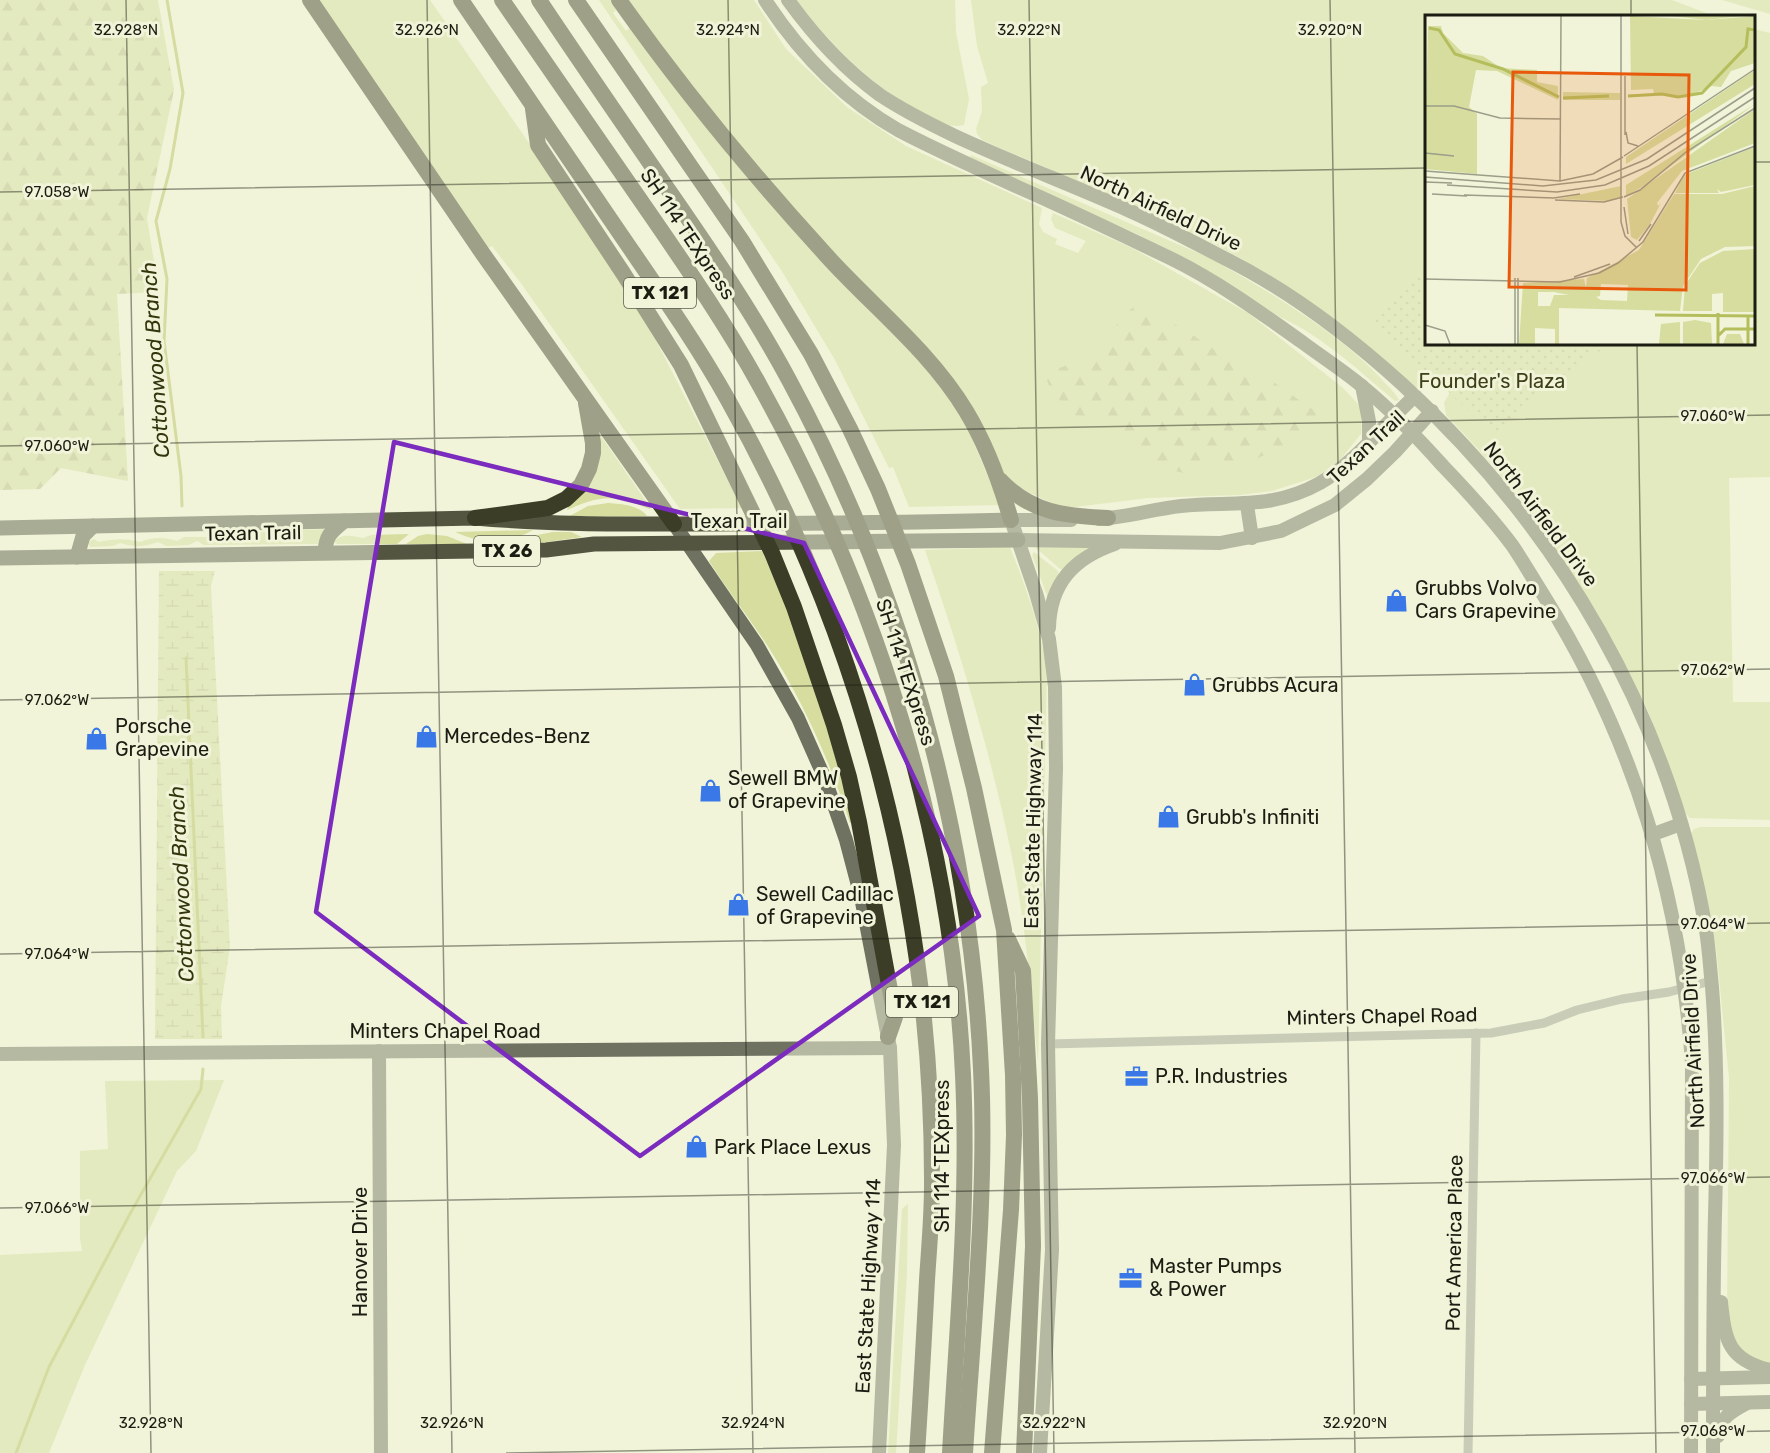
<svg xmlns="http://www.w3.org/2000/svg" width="1770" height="1453" font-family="Rubik,sans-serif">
<defs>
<pattern id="forest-firs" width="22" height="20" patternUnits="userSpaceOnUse" patternTransform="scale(1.5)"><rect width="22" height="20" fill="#d6dd9f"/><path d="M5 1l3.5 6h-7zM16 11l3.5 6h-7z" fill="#b7bd88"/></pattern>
<pattern id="wetland-marsh" width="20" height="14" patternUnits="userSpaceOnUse" patternTransform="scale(1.5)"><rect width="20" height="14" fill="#d6dd9f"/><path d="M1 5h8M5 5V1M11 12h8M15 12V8" fill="none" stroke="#b7bd88"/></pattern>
<pattern id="park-dots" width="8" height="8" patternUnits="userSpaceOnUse" patternTransform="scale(1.5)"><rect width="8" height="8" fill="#d6dd9f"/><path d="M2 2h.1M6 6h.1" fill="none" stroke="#b7bd88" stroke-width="1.8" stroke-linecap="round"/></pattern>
</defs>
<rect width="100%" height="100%" fill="#f1f4d8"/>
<g fill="#d6dd9f">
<path d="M 315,0 L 430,0 L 592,234 L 646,321 L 742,508 L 680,509 L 520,282 L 492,246 L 484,250 Z"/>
<path d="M 599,0 L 614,0 L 617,4 L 614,7 L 616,10 L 613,13 L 626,31 L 632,26 L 919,359 L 951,400 L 968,429 L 1000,505 L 909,507 L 893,467 L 889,468 L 835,360 L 783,273 Z"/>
<path d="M 628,0 L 754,0 L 786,49 L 847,107 L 906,146 L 1042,208 L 1039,224 L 1043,232 L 1057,239 L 1055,244 L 1078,253 L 1086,241 L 1055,228 L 1051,219 L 1053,213 L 1132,248 L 1248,313 L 1343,388 L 1358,404 L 1362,412 L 1361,434 L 1340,460 L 1316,477 L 1272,491 L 1240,495 L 1148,498 L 1075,507 L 1058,506 L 1011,484 L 999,467 L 985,438 C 864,294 737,153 628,0 Z"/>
<path d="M 796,0 L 955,0 L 956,32 L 969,99 L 964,125 C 950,129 938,121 926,115 C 873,88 832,46 796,0 Z"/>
<path d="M 971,0 L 1672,0 L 1714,16 L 1426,16 L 1426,344 L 1435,375 L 1423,386 L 1415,388 C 1362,344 1311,299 1251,264 C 1165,215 1072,180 982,140 L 977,134 L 976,129 L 982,111 L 981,87 L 988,83 L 977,46 Z"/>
<path d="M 1722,0 L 1770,0 L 1770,14 Z"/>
<path d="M 1754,29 L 1770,33 L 1770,477 L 1729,478 L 1733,702 L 1770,702 L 1770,820 L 1690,818 L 1684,812 L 1648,711 L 1609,634 L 1527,507 L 1478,449 L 1446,415 L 1444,403 L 1451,390 L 1581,344 L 1754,344 Z"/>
<path d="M 971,155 L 1210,258 C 1266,290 1342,334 1385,383 C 1390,388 1396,394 1399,400 L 1395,401 C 1359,371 1325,338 1282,318 L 1139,235 L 973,160 L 970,158 Z"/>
<path d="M 598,432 L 650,507 L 650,509 C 643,507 635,503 628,501 C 605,494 587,501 567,510 Z"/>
<path d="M 608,503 C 621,504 639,505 647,516 L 568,517 L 588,506 Z"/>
<path d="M 332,529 L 318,544 L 204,545 L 197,541 L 189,545 L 166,546 L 158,542 C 145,547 133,547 120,543 L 113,546 L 90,547 L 88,542 L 94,539 L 99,542 C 117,539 122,538 140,542 C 153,537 164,537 177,541 L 184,537 L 207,537 L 217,542 L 223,537 L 270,531 Z"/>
<path d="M 533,530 C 507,545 482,544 455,532 Z"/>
<path d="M 553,532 L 571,532 L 582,537 L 540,543 L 512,544 L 532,536 Z"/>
<path d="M 409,534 L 397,544 L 337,544 L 334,542 C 342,532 353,537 363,538 L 371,535 Z"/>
<path d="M 427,534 L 447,536 L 467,544 L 406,544 L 418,536 Z"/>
<path d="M 1010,547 C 1026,588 1041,628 1047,672 L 1038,1062 C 1031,995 1026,928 1013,862 C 992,756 960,652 925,550 Z"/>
<path d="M 1035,547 L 1089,547 L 1090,548 L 1064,569 L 1060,569 Z"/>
<path d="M 762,551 L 787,608 L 816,686 L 853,823 L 850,823 C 830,762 804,703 769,648 C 750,619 728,591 709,561 L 716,553 Z"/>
<path d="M 1034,552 L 1058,571 L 1059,575 L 1048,598 L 1032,555 Z"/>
<path d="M 1701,827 L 1770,827 L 1770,1366 C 1742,1355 1736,1349 1727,1321 L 1729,1078 L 1716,948 L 1708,904 L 1690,835 L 1694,829 Z"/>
<path d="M 224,1080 L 196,1151 L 177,1171 L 85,1365 L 49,1453 L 0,1453 L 0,1255 L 82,1251 L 80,1239 L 80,1151 L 108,1149 L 105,1081 Z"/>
<path d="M 908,1204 L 907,1273 L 896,1453 L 888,1453 L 902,1209 Z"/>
</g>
<g fill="url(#forest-firs)">
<path d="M 0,0 L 158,0 L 174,90 L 147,218 L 159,292 L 117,294 L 128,481 L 61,468 L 40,489 L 0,490 Z"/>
<path d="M 1135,306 L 1146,306 L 1150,314 L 1181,327 L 1219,353 L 1255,369 L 1322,416 L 1316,430 L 1246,464 L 1227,461 L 1211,463 L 1202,472 L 1191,475 L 1140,462 L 1112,422 L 1073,415 L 1050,389 L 1047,380 L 1054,370 L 1095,355 L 1110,333 L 1127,312 Z"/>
</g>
<path fill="url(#wetland-marsh)" d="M 159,571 L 215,571 L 211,586 L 230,947 L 221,1006 L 222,1039 L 155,1039 Z"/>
<path fill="url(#park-dots)" d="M 1426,261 L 1426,344 L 1605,344 L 1601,350 L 1590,358 L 1524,404 L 1494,436 L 1433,377 L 1372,325 Z"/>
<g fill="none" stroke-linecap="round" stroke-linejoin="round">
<g stroke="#b5be5d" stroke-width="3">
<path d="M 167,0 L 183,93 L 170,169 L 156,221 L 167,279 L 164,341 L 181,476 L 182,506"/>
<path d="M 186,658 L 203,1037"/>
<path d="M 16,1453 L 49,1367 L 131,1212 L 201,1089 L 203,1069"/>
</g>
<g stroke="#999b8f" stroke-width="9">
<path d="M 1048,1044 L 1491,1033 L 1544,1023 L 1577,1010 L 1622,999 L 1669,992 L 1711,981"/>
<path d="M 1468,1453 L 1476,1033"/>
</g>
<g stroke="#707261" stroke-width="14">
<path d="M 765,0 C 799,52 844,99 898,130 C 938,151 979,169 1020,188 C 1070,210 1120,234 1170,258 C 1217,281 1260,312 1302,342 C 1322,357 1344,371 1363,387 C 1392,411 1418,438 1443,466 C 1467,491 1491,517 1512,545 C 1523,561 1533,579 1544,596 C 1634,740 1680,894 1692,1063 L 1691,1453"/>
<path d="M 788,0 C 814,36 844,69 880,95 C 904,111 930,124 955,136 C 1013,163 1072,185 1130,211 C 1162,225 1193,242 1224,258 C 1289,290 1348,335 1402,384 C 1560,529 1670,717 1706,930 C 1709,949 1710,968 1712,987 C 1718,1063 1717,1139 1715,1215 C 1713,1294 1713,1374 1713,1453"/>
<path d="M 1362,386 L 1369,421 L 1369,442"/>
<path d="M 1247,505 L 1252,538"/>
<path d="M 1099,519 C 1127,517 1154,509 1181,506 C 1232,501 1272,510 1320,483 C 1357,461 1384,424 1415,396"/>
<path d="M 674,524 L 757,645 L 798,718 L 825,779 L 846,840 L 861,897 L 890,1048 L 894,1145 L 879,1453"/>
<path d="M 1018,540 L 1220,543 L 1281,531 L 1335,505 L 1367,479 L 1395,452 L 1432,411"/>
<path d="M 1049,628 C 1050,583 1074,558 1115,544"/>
<path d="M 1651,835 L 1681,824"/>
<path d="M 379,1051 L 381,1453"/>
<path d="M 0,1054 L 890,1048"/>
<path d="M 1721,1302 C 1725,1340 1728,1360 1770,1370"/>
<path d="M 1691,1379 L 1770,1377"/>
<path d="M 1691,1404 L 1770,1402"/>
<path d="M 1718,1436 C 1719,1418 1732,1411 1747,1403"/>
<path d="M 1040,1453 L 1052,1250 L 1048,1044 L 1056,768 L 1055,687 L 1049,639 L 1036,593 L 1011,520 L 1071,520"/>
</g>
<g stroke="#535541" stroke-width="15">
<path d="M 0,528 L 475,518 C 554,525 632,524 711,524 C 811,523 911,523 1011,520"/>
<path d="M 325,552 C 326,535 331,532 344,521"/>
<path d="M 77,557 L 83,536 L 93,526"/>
<path d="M 0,558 L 546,550 L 594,544 L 1018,540"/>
</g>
<g stroke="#3b3d26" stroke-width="16">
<path d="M 310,0 L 483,254 L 674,524"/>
<path d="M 461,0 C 514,78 568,157 621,235 C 658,289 696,343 728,400 C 863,640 933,910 932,1185 C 932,1217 929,1248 927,1280 C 924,1337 921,1395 917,1453"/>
<path d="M 502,0 C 548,67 595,134 641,201 C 683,262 725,322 760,386 C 877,597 952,835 963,1075 C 969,1201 957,1327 950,1453"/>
<path d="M 539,0 C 581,63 624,125 667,188 C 710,250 753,313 789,380 C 903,591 970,829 981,1069 C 987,1195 973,1327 965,1453"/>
<path d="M 576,0 L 742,241 L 811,354 L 850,429 L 878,489 L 908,564 L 946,676 L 974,788 L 1004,930 L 1013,1075 L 1014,1135 L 1011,1210 L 992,1453"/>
<path d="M 619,0 C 682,89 752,174 826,255 C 872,306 930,351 966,411 C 986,444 1000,482 1011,520"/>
<path d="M 533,109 L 538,145 L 623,273 L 681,365 L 772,553 L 794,607 L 834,725 L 849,777 L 859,822 L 895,1017 L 888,1037"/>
<path d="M 1000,480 C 1031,513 1065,516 1108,518"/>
<path d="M 475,518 L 548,508 L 566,499 L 581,485 L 589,469 L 593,453 L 593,443 L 586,403"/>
<path d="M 1008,939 L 1023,971 L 1030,1098 L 1033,1246 L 1024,1453"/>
</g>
</g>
<path d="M0 0H1770V1453H0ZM 394,442 L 804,543 L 979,916 L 640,1156 L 316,912 Z" fill="#f1f4d8" fill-opacity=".55" fill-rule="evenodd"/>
<path fill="none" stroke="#7b2cbf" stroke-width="4.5" stroke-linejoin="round" d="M 394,442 L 804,543 L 979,916 L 640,1156 L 316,912 Z"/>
<path fill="none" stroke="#1b1d13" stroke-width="1.5" stroke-opacity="0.45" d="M 126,0 L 151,1453M 427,0 L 452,1453M 728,0 L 753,1453M 1029,0 L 1054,1453M 1330,0 L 1355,1453M 1631,0 L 1631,16M 1754,162 L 1770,162M 0,192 L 1426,168M 1637,344 L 1656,1453M 0,446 L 1770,415M 0,700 L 1770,669M 0,954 L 1770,923M 0,1208 L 1770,1177M 506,1453 L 1770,1431"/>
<defs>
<symbol id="shop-bare" viewBox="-9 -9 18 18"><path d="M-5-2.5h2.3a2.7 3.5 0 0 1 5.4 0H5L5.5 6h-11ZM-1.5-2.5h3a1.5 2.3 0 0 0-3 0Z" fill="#3a78e7" stroke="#f1f4d8" stroke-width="2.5" paint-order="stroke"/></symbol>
<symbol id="office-bare" viewBox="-9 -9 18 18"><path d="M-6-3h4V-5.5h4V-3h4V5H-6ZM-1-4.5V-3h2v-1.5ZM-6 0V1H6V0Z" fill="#3a78e7" stroke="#f1f4d8" stroke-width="2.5" paint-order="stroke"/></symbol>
</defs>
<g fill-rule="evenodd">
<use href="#shop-bare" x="1380" y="584" width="33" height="33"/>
<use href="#shop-bare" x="1178" y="668" width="33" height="33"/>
<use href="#shop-bare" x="410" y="720" width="33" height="33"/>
<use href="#shop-bare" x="80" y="722" width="33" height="33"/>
<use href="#shop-bare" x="694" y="774" width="33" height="33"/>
<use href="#shop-bare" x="1152" y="800" width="33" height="33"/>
<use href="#shop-bare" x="722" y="888" width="33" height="33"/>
<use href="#office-bare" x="1120" y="1060" width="33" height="33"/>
<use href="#shop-bare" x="680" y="1130" width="33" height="33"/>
<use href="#office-bare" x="1114" y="1262" width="33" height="33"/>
</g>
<g text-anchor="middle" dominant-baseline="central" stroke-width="6" stroke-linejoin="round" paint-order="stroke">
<g fill="#f1f4d8" stroke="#5b5e4e" stroke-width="1.5">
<rect x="624" y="278" width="72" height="30" rx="4.5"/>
<rect x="474" y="536" width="66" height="30" rx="4.5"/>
<rect x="886" y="987" width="72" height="30" rx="4.5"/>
</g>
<g font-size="18" font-weight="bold" fill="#1b1d13">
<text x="660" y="293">TX 121</text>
<text x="507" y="551">TX 26</text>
<text x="922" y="1002">TX 121</text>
</g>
<g font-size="20" fill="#1b1d13" stroke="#f1f4d8">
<text transform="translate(1161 208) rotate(25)">North Airfield Drive</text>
<text transform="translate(688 234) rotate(56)">SH 114 TEXpress</text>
<text transform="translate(1366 447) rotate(-43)">Texan Trail</text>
<text transform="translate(1541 514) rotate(53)">North Airfield Drive</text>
<text x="739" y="521">Texan Trail</text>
<text transform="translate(253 533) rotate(-1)">Texan Trail</text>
<text transform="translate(906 672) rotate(72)">SH 114 TEXpress</text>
<text transform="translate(1033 821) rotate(-89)">East State Highway 114</text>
<text transform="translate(1382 1016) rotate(-1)">Minters Chapel Road</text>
<text x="445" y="1031">Minters Chapel Road</text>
<text transform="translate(1693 1041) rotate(-93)">North Airfield Drive</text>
<text transform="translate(942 1156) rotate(-90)">SH 114 TEXpress</text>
<text transform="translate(1454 1243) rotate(-89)">Port America Place</text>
<text transform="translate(360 1252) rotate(-90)">Hanover Drive</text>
<text transform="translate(868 1286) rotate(-87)">East State Highway 114</text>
</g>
<g font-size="20" fill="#3c3f17" stroke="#f1f4d8">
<text x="1492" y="381">Founder's Plaza</text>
</g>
<g font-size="20" fill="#1b1d13" stroke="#f1f4d8" text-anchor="start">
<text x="1415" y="588">Grubbs Volvo<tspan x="1415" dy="23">Cars Grapevine</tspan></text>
<text x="1212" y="685">Grubbs Acura</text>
<text x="115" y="726">Porsche<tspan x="115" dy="23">Grapevine</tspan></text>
<text x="444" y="736">Mercedes-Benz</text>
<text x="728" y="778">Sewell BMW<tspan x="728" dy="23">of Grapevine</tspan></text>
<text x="1186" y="817">Grubb's Infiniti</text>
<text x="756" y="894">Sewell Cadillac<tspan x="756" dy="23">of Grapevine</tspan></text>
<text x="1155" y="1076">P.R. Industries</text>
<text x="714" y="1147">Park Place Lexus</text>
<text x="1149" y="1266">Master Pumps<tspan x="1149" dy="23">&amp; Power</tspan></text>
</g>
<g font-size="21" font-style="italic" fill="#33360c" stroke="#f1f4d8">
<text transform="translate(155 360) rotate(-94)">Cottonwood Branch</text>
<text transform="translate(181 884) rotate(-93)">Cottonwood Branch</text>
</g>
</g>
<g transform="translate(1425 15)">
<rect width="330" height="330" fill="#f1f4d8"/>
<path d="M 247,1 L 316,1 L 281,5 ZM 3,11 L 16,11 L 18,18 L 38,38 L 58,41 L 76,53 L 112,55 L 112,67 L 133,71 L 133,85 L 72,56 L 51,55 L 44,92 L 52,99 L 52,159 L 0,154 ZM 330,55 L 330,69 L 201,149 L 201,142 ZM 330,89 L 219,171 L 201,181 L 201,170 ZM 330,94 L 330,128 L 257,156 L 232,188 L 233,191 L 236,188 L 224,211 L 212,225 L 206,222 L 202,184 ZM 330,132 L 330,170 L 296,177 L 292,174 L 294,178 L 250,178 L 259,160 ZM 196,171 L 196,182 L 184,186 L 133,184 ZM 330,171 L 330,231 L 300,232 L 276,244 L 258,271 L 255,296 L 134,293 L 134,329 L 130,329 L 130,314 L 110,313 L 110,329 L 94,329 L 98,268 L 159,264 L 161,273 L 162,263 L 214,235 L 249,179 L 297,179 ZM 176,269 L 203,270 L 202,286 L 176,285 L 171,282 L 175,281 ZM 113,277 L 129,277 L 144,280 L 129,280 L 125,291 L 113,291 ZM 330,234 L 330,297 L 298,297 L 298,278 L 287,279 L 287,296 L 258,296 L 260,270 L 275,248 L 298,236 ZM 270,305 L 286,308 L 287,329 L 258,329 L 258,307 ZM 255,307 L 255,329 L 234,329 L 236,309 ZM 302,319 L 315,319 L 319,329 L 298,329 Z" fill="#d6dd9f" fill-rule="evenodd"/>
<path d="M 205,1 L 281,5 L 330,1 L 330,48 L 306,56 L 296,72 L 287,71 L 268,79 L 253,81 L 229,79 L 228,74 L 206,75 ZM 216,187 L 225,199 L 211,220 L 204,204 Z" fill="#d6dd9f"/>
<path d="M 138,77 L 195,78 L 195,85 L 138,85 Z" fill="#d6dd9f"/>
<path d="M 222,226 L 237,241 L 236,254 L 220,255 L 208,241 Z" fill="#d6dd9f"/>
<path fill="none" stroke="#b5be5d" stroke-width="3" d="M 4,13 L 14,15 L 30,39 L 78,54 L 134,82M 203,81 L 237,79 L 253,82 L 277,78 L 321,32 L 323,14 L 330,15M 138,83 L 184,81M 230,300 L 330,301M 323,301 L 323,329M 293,321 L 300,314 L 330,314M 293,329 L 293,298"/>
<path fill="none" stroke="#9b9e89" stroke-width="1.5" d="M 196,1 L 196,207 L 200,221 L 212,233M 0,91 L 29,91 L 75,103 L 136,104M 201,117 L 203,128 L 213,131M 200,120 L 200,61M 0,138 L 29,141M 199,141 L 330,54M 0,156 L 135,166 L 168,159 L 198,142M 0,162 L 118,171 L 171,165 L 222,144 L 330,73M 135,166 L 136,1M 0,167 L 27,168M 22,170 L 132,177 L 180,170 L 224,151 L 330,82M 7,179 L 42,181M 39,180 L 129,183 L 155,179M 199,182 L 215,175 L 261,137 L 330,93M 130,185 L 179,187 L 198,182M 199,192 L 203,219M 214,226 L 226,209M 149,262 L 185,249M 0,264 L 135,267 L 174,258 L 193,248 L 218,227 L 260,158 L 330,131M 0,310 L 20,316 L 25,329M 90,329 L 90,263M 93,329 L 93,263"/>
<path fill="#e8590c" fill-opacity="0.15" stroke="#e8590c" stroke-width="3" d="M 88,57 L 264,60 L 261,275 L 84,272 Z"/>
<rect width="330" height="330" fill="none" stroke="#1b1d13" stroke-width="3"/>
</g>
<g font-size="15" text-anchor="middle" fill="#1b1d13" stroke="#f1f4d8" stroke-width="6" stroke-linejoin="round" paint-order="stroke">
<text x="126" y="35">32.928°N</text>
<text x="427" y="35">32.926°N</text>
<text x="728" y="35">32.924°N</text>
<text x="1029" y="35">32.922°N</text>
<text x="1330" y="35">32.920°N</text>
<text x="57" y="197">97.058°W</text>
<text x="1713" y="421">97.060°W</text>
<text x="57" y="451">97.060°W</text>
<text x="1713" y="675">97.062°W</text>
<text x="57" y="705">97.062°W</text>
<text x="1713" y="929">97.064°W</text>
<text x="57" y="959">97.064°W</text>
<text x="1713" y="1183">97.066°W</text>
<text x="57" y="1213">97.066°W</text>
<text x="151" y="1428">32.928°N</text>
<text x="452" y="1428">32.926°N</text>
<text x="753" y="1428">32.924°N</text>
<text x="1054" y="1428">32.922°N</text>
<text x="1355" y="1428">32.920°N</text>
<text x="1713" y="1436">97.068°W</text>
</g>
</svg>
